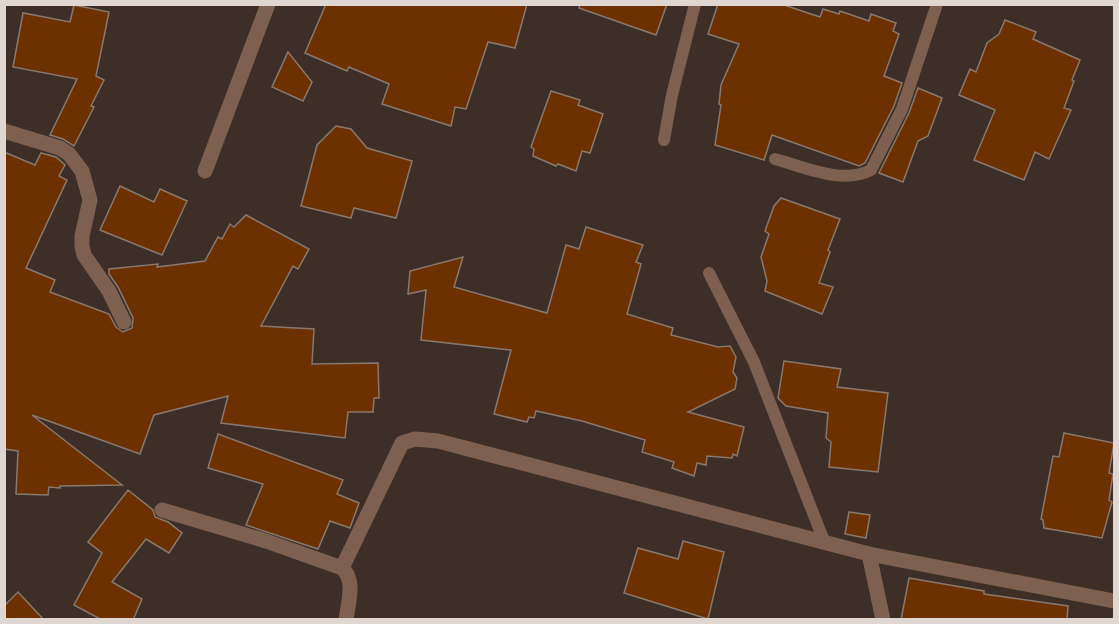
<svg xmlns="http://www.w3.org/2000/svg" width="1119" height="624" font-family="'Alegreya Sans',sans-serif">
<rect width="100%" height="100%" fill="#3d2f27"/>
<g fill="#6d3100" stroke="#88786f" stroke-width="1.5">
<path d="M 326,4 L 527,4 L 515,48 L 488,42 L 466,109 L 455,107 L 451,126 L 382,104 L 389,84 L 349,67 L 347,71 L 305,53 Z"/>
<path d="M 580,4 L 667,4 L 656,35 L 579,8 Z"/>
<path d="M 718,4 L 781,4 L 820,17 L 823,9 L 839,14 L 840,11 L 869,21 L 871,14 L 896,23 L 893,31 L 899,34 L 884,76 L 902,83 L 894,106 L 865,163 L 859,166 L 772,135 L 764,160 L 715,145 L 721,105 L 719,104 L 721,85 L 739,44 L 708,34 Z"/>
<path d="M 74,5 L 109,12 L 96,76 L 104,80 L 91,106 L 94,107 L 74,146 L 63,139 L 50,135 L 77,79 L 13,67 L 23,13 L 70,22 Z"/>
<path d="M 1005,20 L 1036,32 L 1033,39 L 1080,60 L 1072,80 L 1074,81 L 1064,108 L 1071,110 L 1049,159 L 1035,152 L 1024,180 L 974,160 L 995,110 L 959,95 L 970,69 L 976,72 L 987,43 L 999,34 Z"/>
<path d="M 288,52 L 312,82 L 303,101 L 272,87 Z"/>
<path d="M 918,88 L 942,98 L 928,136 L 918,141 L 903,182 L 879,173 L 909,113 Z"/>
<path d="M 551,91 L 580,100 L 578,105 L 603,114 L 590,153 L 582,151 L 576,171 L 558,164 L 556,166 L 533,156 L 534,149 L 531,147 Z"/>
<path d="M 336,126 L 351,129 L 367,148 L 412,161 L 396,218 L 354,208 L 351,218 L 301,206 L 317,145 Z"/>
<path d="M 4,152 L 35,165 L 41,153 L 56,157 L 65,165 L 59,176 L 67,180 L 26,268 L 55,280 L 50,292 L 109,314 L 116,327 L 123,332 L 132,328 L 133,318 L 118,287 L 109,274 L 109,269 L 158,264 L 157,267 L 205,261 L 218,237 L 222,239 L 230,224 L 234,227 L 246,215 L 309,249 L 298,269 L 293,266 L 261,326 L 314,329 L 312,364 L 378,363 L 379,398 L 374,398 L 373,412 L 348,412 L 345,438 L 221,423 L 228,396 L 154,415 L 140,454 L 32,415 L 122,485 L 60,486 L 60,488 L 49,487 L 48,495 L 16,494 L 18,451 L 4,449 Z"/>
<path d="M 120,186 L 154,202 L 160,189 L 187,201 L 162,255 L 100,230 Z"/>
<path d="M 781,198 L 840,219 L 828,250 L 830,252 L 819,283 L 833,287 L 822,314 L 765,291 L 767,281 L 761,257 L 769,234 L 765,231 L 774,206 Z"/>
<path d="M 586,227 L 643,245 L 636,262 L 641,264 L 627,314 L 673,328 L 671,335 L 718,347 L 730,346 L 736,357 L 733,372 L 737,378 L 735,389 L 688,412 L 744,427 L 737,456 L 733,454 L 732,458 L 707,456 L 706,465 L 697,463 L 694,476 L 672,468 L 674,462 L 642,452 L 645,440 L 582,421 L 536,411 L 534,418 L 529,417 L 527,422 L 494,414 L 511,350 L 421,340 L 426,290 L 408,294 L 410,271 L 463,257 L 454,287 L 547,313 L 566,245 L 579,249 Z"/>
<path d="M 784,361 L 841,369 L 837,387 L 888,393 L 878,472 L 829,467 L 831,442 L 826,438 L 828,413 L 786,406 L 778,398 Z"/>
<path d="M 1064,433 L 1114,443 L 1109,473 L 1113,474 L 1109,500 L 1112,502 L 1102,538 L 1044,528 L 1043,520 L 1041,519 L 1053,456 L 1059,457 Z"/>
<path d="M 218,434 L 343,480 L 337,494 L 359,503 L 350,528 L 330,521 L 318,549 L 246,525 L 263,484 L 208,468 Z"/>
<path d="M 128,490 L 153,510 L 155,517 L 168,522 L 182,533 L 169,553 L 146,539 L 112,582 L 142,599 L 133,620 L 102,620 L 74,605 L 102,553 L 88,542 Z"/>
<path d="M 849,512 L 870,515 L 866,538 L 845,534 Z"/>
<path d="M 683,541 L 724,552 L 708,619 L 624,593 L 638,548 L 678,559 Z"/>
<path d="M 909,578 L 984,591 L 984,594 L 1068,606 L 1067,620 L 901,620 Z"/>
<path d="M 18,592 L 44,620 L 4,620 L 4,606 Z"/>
</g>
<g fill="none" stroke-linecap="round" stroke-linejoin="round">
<g stroke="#7d604f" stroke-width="12">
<path d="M 664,140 L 672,95 L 695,4"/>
<path d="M 775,159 C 804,167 843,185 871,170 L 902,109 L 937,4"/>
<path d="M 709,273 L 754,362 L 824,541"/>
</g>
<g stroke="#7d604f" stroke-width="15">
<path d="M 4,131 L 60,148 L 69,154 L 82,171 L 90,200 L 82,236 L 82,246 L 84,255 L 109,291 L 124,322"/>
<path d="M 205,171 L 268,4"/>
<path d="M 162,510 L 266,541 L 342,568 C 356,580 348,603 346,620"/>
<path d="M 869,554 L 883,620"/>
<path d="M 342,568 L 402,443 L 415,439 L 438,441 L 869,554 L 1114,601"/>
</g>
</g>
<rect width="1119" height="624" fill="none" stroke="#e0d7d2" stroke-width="12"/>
</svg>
